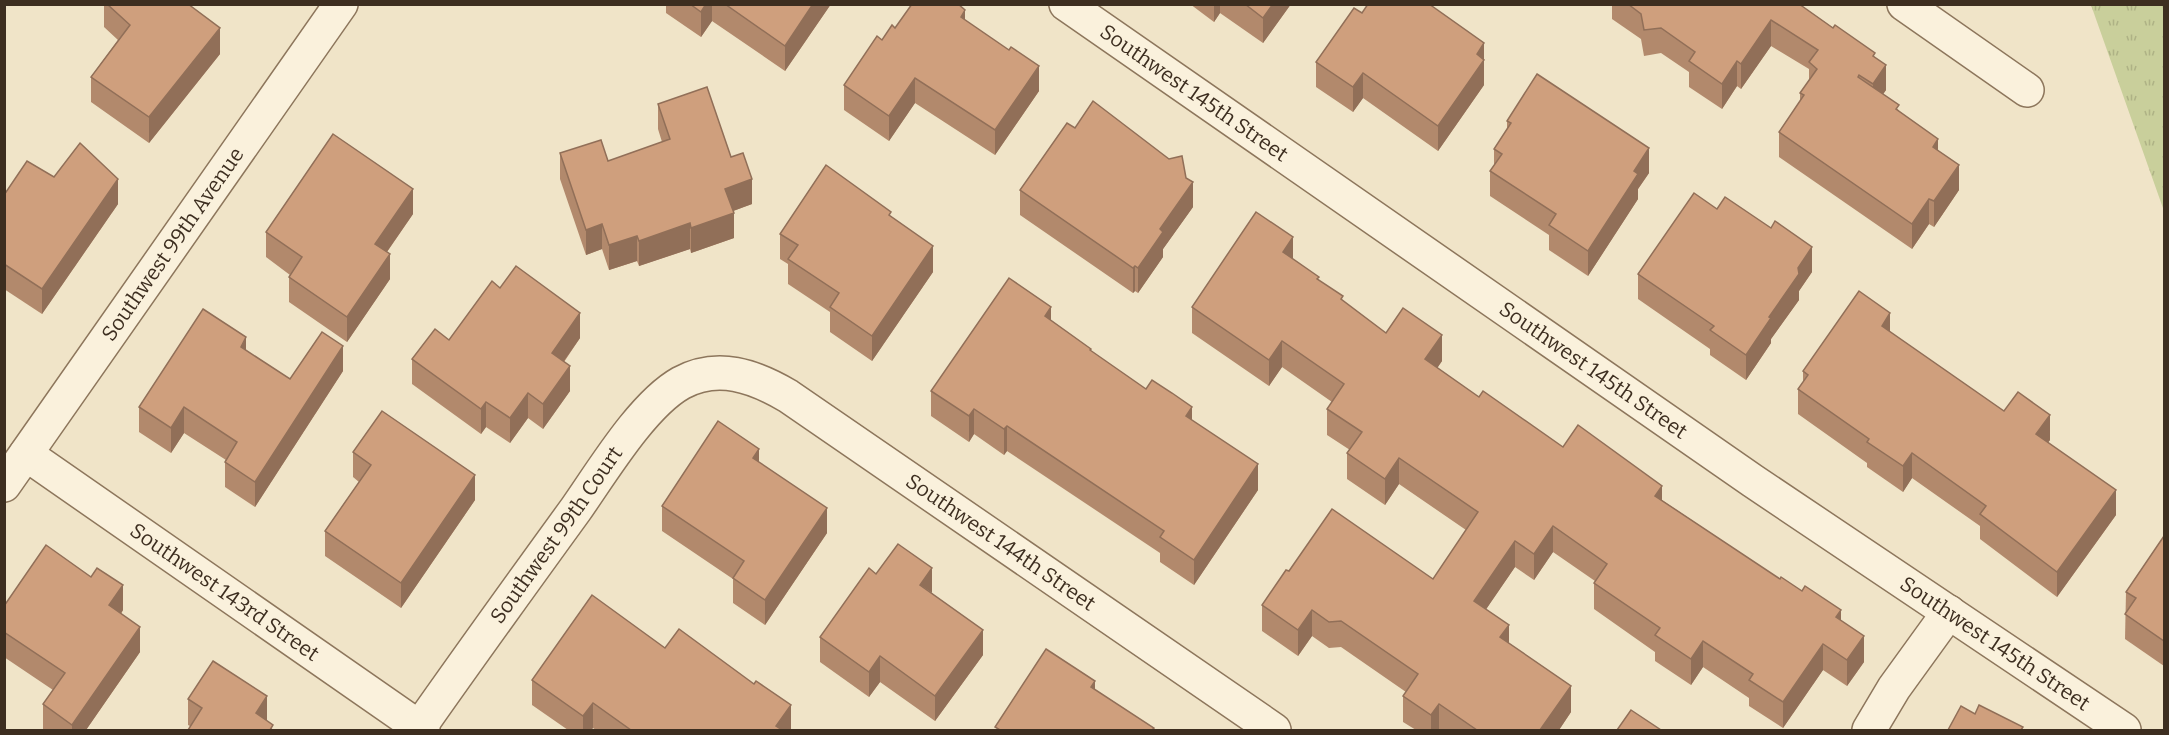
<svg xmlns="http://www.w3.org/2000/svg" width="2169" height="735" font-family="Bitter,serif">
<defs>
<pattern id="grass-tufts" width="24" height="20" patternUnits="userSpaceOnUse" patternTransform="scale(1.5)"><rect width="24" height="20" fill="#c9cf9b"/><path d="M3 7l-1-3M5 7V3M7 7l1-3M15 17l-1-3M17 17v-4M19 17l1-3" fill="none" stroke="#aeb285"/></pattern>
</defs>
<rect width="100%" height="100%" fill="#f0e4c8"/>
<path fill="url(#grass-tufts)" d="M 2091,5 L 2164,5 L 2164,211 Z"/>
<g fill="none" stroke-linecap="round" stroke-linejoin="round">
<defs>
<g id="minor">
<path id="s1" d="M 1066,4 L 1753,481 L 2124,730"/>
<path d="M 1904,4 L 2027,90"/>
<path id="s2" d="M 26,454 L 423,730"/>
<path id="s3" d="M 4,485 L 341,4"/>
<path id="s4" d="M 419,728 C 471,654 523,582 576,509 C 602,472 642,405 681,383 C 718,363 754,376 788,396 L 1274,730"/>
<path d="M 1869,730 L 1894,688 L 1949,612"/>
</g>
</defs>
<use href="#minor" stroke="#8d765c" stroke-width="36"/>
<use href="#minor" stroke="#faf1dc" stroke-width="33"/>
</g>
<g fill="#b2896c">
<path d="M 104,4 L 188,4 L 220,54 L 149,143 L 91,102 L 91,77 L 118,40 L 104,27 Z"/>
<path d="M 666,4 L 831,4 L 785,71 L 712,21 L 701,37 L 666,13 Z"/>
<path d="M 1190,4 L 1291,4 L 1263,43 L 1220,13 L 1214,22 Z"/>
<path d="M 1612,4 L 1799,4 L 1875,57 L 1886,90 L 1883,94 L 1938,151 L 1959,190 L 1934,227 L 1929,224 L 1912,249 L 1779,157 L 1779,132 L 1800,101 L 1800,93 L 1809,80 L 1809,69 L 1771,46 L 1741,89 L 1737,86 L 1722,109 L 1689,87 L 1689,72 L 1661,53 L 1644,56 L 1641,39 L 1612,19 Z"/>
<path d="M 1362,13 L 1484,43 L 1484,85 L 1438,151 L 1363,98 L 1353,112 L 1316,87 L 1316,62 Z"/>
<path d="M 965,20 L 1039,91 L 995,155 L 915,103 L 889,141 L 844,110 L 844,85 L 882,40 L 895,28 Z"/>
<path d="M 658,104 L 731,157 L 752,204 L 733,211 L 734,238 L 691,253 L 690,249 L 639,266 L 637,261 L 609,270 L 602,249 L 586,255 L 560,179 L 560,153 L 608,161 L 662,142 L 658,129 Z"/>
<path d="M 1507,121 L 1649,173 L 1638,189 L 1638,199 L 1588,276 L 1549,250 L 1549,235 L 1490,196 L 1490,171 L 1494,166 L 1494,149 L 1507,130 Z"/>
<path d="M 54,177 L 118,204 L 42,314 L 4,289 L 4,195 Z"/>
<path d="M 1020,190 L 1193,207 L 1163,249 L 1163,257 L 1138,293 L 1135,291 L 1133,293 L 1020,215 Z"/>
<path d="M 413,214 L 387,252 L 390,279 L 347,342 L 289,302 L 289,277 L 290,275 L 266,257 L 266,232 Z"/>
<path d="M 891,217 L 933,272 L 872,361 L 830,332 L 830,312 L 788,284 L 788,264 L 780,259 L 780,234 Z"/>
<path d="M 1293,259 L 1319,280 L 1343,301 L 1386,333 L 1442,361 L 1437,368 L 1479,397 L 1563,447 L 1662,500 L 1841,621 L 1864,662 L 1847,686 L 1823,670 L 1783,728 L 1749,706 L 1749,698 L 1703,667 L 1691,685 L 1655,661 L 1655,652 L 1594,609 L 1594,583 L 1595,581 L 1553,552 L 1534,580 L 1515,567 L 1486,609 L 1509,643 L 1571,712 L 1559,730 L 1416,730 L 1403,722 L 1403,696 L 1406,692 L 1341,647 L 1329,648 L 1312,636 L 1298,656 L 1262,631 L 1262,605 L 1289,571 L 1433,579 L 1466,530 L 1399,484 L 1385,505 L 1347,479 L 1347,453 L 1350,450 L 1327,435 L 1327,409 L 1332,402 L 1282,367 L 1269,386 L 1192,333 L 1192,307 Z"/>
<path d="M 1812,272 L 1799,291 L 1799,300 L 1771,339 L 1771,343 L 1746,380 L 1710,355 L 1710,349 L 1638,299 L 1638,274 Z"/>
<path d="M 500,288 L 580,338 L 564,362 L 570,391 L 543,429 L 528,418 L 510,443 L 486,427 L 481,434 L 412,384 L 412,359 L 449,340 Z"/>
<path d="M 1051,321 L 1091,351 L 1192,421 L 1258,490 L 1194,585 L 1160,562 L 1160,553 L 1007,451 L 1004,455 L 974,434 L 969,442 L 931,416 L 931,391 Z"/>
<path d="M 1890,332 L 2004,411 L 2050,440 L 2048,442 L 2116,515 L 2057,597 L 1980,539 L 1980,526 L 1912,478 L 1903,492 L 1867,467 L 1867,463 L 1798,414 L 1798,389 L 1803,382 L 1803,371 Z"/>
<path d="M 246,351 L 290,379 L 343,371 L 255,507 L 225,487 L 225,462 L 226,460 L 184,433 L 171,453 L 139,432 L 139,407 Z"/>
<path d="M 353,452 L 475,500 L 401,608 L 325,556 L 325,531 L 359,482 L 353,477 Z"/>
<path d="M 759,462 L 827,533 L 765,625 L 733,603 L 733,579 L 662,531 L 662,506 Z"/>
<path d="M 2164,536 L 2164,666 L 2125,639 L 2126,592 Z"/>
<path d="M 876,574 L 932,593 L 983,655 L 935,721 L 880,682 L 869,697 L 820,662 L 820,637 Z"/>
<path d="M 4,606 L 123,610 L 121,614 L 140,652 L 86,730 L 45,730 L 43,729 L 43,704 L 53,690 L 4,657 Z"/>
<path d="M 665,648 L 791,730 L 596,730 L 593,728 L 591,730 L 568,730 L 532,705 L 532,680 Z"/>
<path d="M 188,699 L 267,721 L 273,730 L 190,726 L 188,725 Z"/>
</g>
<g fill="#916f58">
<path d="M 706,4 L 712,4 L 712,21 L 701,37 L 701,12 Z"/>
<path d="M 813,4 L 831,4 L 785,71 L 785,46 Z"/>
<path d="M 1214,4 L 1220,4 L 1220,13 L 1214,22 Z"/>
<path d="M 1273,4 L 1291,4 L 1263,43 L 1263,18 Z"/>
<path d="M 965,10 L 965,35 L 961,17 Z"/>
<path d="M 1771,20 L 1771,46 L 1741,89 L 1741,64 Z"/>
<path d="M 220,28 L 220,54 L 149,143 L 149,117 Z"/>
<path d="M 1484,43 L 1484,85 L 1438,151 L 1438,126 L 1477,54 Z"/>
<path d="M 1737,61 L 1737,86 L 1722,109 L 1722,84 Z"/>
<path d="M 1886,65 L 1886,90 L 1873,109 L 1873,84 Z"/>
<path d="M 1039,66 L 1039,91 L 995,155 L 995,130 Z"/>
<path d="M 1363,73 L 1363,98 L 1353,112 L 1353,87 Z"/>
<path d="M 915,78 L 915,103 L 889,141 L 889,116 Z"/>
<path d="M 1938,139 L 1938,164 L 1933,147 Z"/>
<path d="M 1649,148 L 1649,173 L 1638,189 L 1638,199 L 1588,276 L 1588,251 L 1634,171 Z"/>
<path d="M 1959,165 L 1959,190 L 1934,227 L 1934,201 Z"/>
<path d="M 118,179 L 118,204 L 42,314 L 42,289 Z"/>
<path d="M 752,179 L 752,204 L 725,214 L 725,189 Z"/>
<path d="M 1193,182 L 1193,207 L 1163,249 L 1163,257 L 1138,293 L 1138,268 L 1160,229 Z"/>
<path d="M 413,189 L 413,214 L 375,269 L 375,244 Z"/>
<path d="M 1929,199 L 1929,224 L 1912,249 L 1912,224 Z"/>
<path d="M 734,213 L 734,238 L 691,253 L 691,228 Z"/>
<path d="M 690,223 L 690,249 L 639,266 L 639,241 Z"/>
<path d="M 602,224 L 602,249 L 586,255 L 586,230 Z"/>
<path d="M 637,236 L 637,261 L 609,270 L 609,245 Z"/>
<path d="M 1293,237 L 1293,263 L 1283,252 Z"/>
<path d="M 933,246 L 933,272 L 872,361 L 872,336 Z"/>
<path d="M 1812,247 L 1812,272 L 1799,291 L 1799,300 L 1771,339 L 1771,343 L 1746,380 L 1746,355 L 1798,268 Z"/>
<path d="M 390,254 L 390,279 L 347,342 L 347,317 Z"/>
<path d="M 1135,266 L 1135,291 L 1133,293 L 1133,268 Z"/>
<path d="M 1051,307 L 1051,332 L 1045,316 Z"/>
<path d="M 580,313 L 580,338 L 552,378 L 552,353 Z"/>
<path d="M 1890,313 L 1890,338 L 1882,326 Z"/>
<path d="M 1442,335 L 1442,361 L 1425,386 L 1425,359 Z"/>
<path d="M 246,337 L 246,363 L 241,347 Z"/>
<path d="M 1282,341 L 1282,367 L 1269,386 L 1269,360 Z"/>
<path d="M 343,346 L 343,371 L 255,507 L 255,482 Z"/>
<path d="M 570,366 L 570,391 L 543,429 L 543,404 Z"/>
<path d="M 528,393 L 528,418 L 510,443 L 510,418 Z"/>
<path d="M 486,402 L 486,427 L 481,434 L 481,409 Z"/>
<path d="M 184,407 L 184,433 L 171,453 L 171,428 Z"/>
<path d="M 1192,407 L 1192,432 L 1186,416 Z"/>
<path d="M 974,409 L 974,434 L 969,442 L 969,416 Z"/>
<path d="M 2050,415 L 2050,440 L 2036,459 L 2036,434 Z"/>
<path d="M 1007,426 L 1007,451 L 1004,455 L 1004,429 Z"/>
<path d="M 759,449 L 759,474 L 753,458 Z"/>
<path d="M 1912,453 L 1912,478 L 1903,492 L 1903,466 Z"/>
<path d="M 1399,458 L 1399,484 L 1385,505 L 1385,479 Z"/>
<path d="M 1258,464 L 1258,490 L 1194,585 L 1194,560 Z"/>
<path d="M 475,475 L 475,500 L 401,608 L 401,583 Z"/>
<path d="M 1662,486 L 1662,512 L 1655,496 Z"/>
<path d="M 2116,490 L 2116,515 L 2057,597 L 2057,572 Z"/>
<path d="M 827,508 L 827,533 L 765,625 L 765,600 Z"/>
<path d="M 1553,526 L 1553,552 L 1534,580 L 1534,554 Z"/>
<path d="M 1515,541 L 1515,567 L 1474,627 L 1474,601 Z"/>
<path d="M 932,568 L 932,593 L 920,585 Z"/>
<path d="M 123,585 L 123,610 L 109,631 L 109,605 Z"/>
<path d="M 1312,610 L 1312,636 L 1298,656 L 1298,630 Z"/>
<path d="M 1841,610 L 1841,636 L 1836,617 Z"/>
<path d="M 1509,625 L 1509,651 L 1500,637 Z"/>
<path d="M 140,627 L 140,652 L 86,730 L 72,730 L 72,725 Z"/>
<path d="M 983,630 L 983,655 L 935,721 L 935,696 Z"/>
<path d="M 1864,636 L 1864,662 L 1847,686 L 1847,660 Z"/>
<path d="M 1703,641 L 1703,667 L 1691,685 L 1691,659 Z"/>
<path d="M 1823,644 L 1823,670 L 1783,728 L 1783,702 Z"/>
<path d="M 880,656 L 880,682 L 869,697 L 869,672 Z"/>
<path d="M 1095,681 L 1095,706 L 1091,687 Z"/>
<path d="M 1571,686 L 1571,712 L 1559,730 L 1540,730 Z"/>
<path d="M 267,696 L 267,722 L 256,713 Z"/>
<path d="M 593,703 L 593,728 L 591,730 L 583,730 L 583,716 Z"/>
<path d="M 1439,704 L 1439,730 L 1431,730 L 1431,715 Z"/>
<path d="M 791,705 L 791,730 L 776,730 L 776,726 Z"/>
</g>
<g fill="#cf9f7d" stroke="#916f58" stroke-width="1.5">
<path d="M 107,4 L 188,4 L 220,28 L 149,117 L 91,77 L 130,25 Z"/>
<path d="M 690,4 L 706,4 L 701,12 Z"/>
<path d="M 725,4 L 813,4 L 785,46 Z"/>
<path d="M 912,4 L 958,4 L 965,10 L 961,17 L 1009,50 L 1011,47 L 1039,66 L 995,130 L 915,78 L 889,116 L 844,85 L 877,36 L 882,40 L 892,25 L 895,28 Z"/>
<path d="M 1245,4 L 1273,4 L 1263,18 Z"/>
<path d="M 1368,4 L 1429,4 L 1484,43 L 1477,54 L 1484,60 L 1438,126 L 1363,73 L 1353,87 L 1316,62 L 1354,8 L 1362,13 Z"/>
<path d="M 1628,4 L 1799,4 L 1833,28 L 1835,25 L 1875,53 L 1873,56 L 1886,65 L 1873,84 L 1859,75 L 1858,77 L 1899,105 L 1896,109 L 1938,139 L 1933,147 L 1959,165 L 1934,201 L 1929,199 L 1912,224 L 1779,132 L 1804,95 L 1800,93 L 1817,69 L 1809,62 L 1818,50 L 1771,20 L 1741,64 L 1737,61 L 1722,84 L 1689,61 L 1695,52 L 1661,28 L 1644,30 L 1641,14 Z"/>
<path d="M 1537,74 L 1649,148 L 1634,171 L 1638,174 L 1588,251 L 1549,225 L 1556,214 L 1490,171 L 1502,154 L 1494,149 L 1511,123 L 1507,121 Z"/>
<path d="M 707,87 L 731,157 L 743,153 L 752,179 L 725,189 L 734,213 L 691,228 L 690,223 L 639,241 L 637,236 L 609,245 L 602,224 L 586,230 L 560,153 L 601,140 L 608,161 L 670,139 L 658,104 Z"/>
<path d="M 1093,101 L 1169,159 L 1182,156 L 1186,178 L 1193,182 L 1160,229 L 1163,232 L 1138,268 L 1135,266 L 1133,268 L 1020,190 L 1067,123 L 1075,128 Z"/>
<path d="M 333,134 L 413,189 L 375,244 L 390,254 L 347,317 L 289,277 L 302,257 L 266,232 Z"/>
<path d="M 80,143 L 118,179 L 42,289 L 4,264 L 4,195 L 27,161 L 54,177 Z"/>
<path d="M 826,165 L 891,212 L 889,215 L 933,246 L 872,336 L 830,307 L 839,293 L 788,259 L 798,245 L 780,234 Z"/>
<path d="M 1694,193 L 1717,209 L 1725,197 L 1771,228 L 1775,221 L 1812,247 L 1798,268 L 1799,274 L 1769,317 L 1771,318 L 1746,355 L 1710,330 L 1714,326 L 1638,274 Z"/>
<path d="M 1256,212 L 1293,237 L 1283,252 L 1319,277 L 1317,279 L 1343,296 L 1341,299 L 1386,333 L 1403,308 L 1442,335 L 1425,359 L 1479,397 L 1483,391 L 1563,447 L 1578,425 L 1662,486 L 1655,496 L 1780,579 L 1781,577 L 1802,591 L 1805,586 L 1841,610 L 1836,617 L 1864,636 L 1847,660 L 1823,644 L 1783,702 L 1749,680 L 1753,674 L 1703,641 L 1691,659 L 1655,635 L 1660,628 L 1594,583 L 1607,564 L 1553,526 L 1534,554 L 1515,541 L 1474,601 L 1509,625 L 1500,637 L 1571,686 L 1540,730 L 1477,730 L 1439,704 L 1431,715 L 1403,696 L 1418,674 L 1341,621 L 1329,622 L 1312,610 L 1298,630 L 1262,605 L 1286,570 L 1289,571 L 1332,509 L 1433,579 L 1478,512 L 1399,458 L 1385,479 L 1347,453 L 1362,432 L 1327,409 L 1344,384 L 1282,341 L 1269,360 L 1192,307 Z"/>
<path d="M 516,266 L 580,313 L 552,353 L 570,366 L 543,404 L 528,393 L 510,418 L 486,402 L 481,409 L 412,359 L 435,329 L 449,340 L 492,281 L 500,288 Z"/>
<path d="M 1009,278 L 1051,307 L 1045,316 L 1091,349 L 1090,350 L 1146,389 L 1152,380 L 1172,393 L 1192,407 L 1186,416 L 1258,464 L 1194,560 L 1160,537 L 1164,531 L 1007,426 L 1004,429 L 974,409 L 969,416 L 931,391 Z"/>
<path d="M 1859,291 L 1890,313 L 1882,326 L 2004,411 L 2018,392 L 2050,415 L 2036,434 L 2116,490 L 2057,572 L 1980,514 L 1986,506 L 1912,453 L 1903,466 L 1867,442 L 1869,439 L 1798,389 L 1808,375 L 1803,371 Z"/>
<path d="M 203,309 L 246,337 L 241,347 L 290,379 L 322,332 L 343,346 L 255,482 L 225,462 L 237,442 L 184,407 L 171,428 L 139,407 Z"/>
<path d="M 382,411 L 475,475 L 401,583 L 325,531 L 371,465 L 353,452 Z"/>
<path d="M 718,421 L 759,449 L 753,458 L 827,508 L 765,600 L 733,578 L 744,561 L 662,506 Z"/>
<path d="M 2164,536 L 2164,641 L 2125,614 L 2136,598 L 2126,592 Z"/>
<path d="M 898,544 L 932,568 L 920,585 L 983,630 L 935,696 L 880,656 L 869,672 L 820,637 L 869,568 L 876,574 Z"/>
<path d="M 46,545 L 91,577 L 97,568 L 123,585 L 109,605 L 140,627 L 72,725 L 43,704 L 65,673 L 4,632 L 4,606 Z"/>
<path d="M 592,595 L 665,648 L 679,629 L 754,684 L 756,681 L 791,705 L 776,726 L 782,730 L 631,730 L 593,703 L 583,716 L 532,680 Z"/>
<path d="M 1046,649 L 1095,681 L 1091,687 L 1154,728 L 1152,730 L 1000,730 L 995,727 Z"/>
<path d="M 213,661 L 267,696 L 256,713 L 273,725 L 270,730 L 188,730 L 202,708 L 188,699 Z"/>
<path d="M 1979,705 L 2023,727 L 2021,730 L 1948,730 L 1961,706 L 1975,714 Z"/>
<path d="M 1631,710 L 1661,730 L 1617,730 Z"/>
</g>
<g text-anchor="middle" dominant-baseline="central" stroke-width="4.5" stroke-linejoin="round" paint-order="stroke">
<g font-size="21" fill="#3d2e20" stroke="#f7eed8">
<text stroke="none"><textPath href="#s1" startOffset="156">Southwest 145th Street</textPath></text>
<text stroke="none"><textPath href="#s3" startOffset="294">Southwest 99th Avenue</textPath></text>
<text stroke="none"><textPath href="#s1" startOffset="642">Southwest 145th Street</textPath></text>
<text stroke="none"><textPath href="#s4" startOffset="237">Southwest 99th Court</textPath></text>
<text stroke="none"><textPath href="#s4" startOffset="806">Southwest 144th Street</textPath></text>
<text stroke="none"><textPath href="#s2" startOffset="242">Southwest 143rd Street</textPath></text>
<text stroke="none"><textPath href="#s1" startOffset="1128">Southwest 145th Street</textPath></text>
</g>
</g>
<rect width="2169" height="735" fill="none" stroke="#3d2e20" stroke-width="12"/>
</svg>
